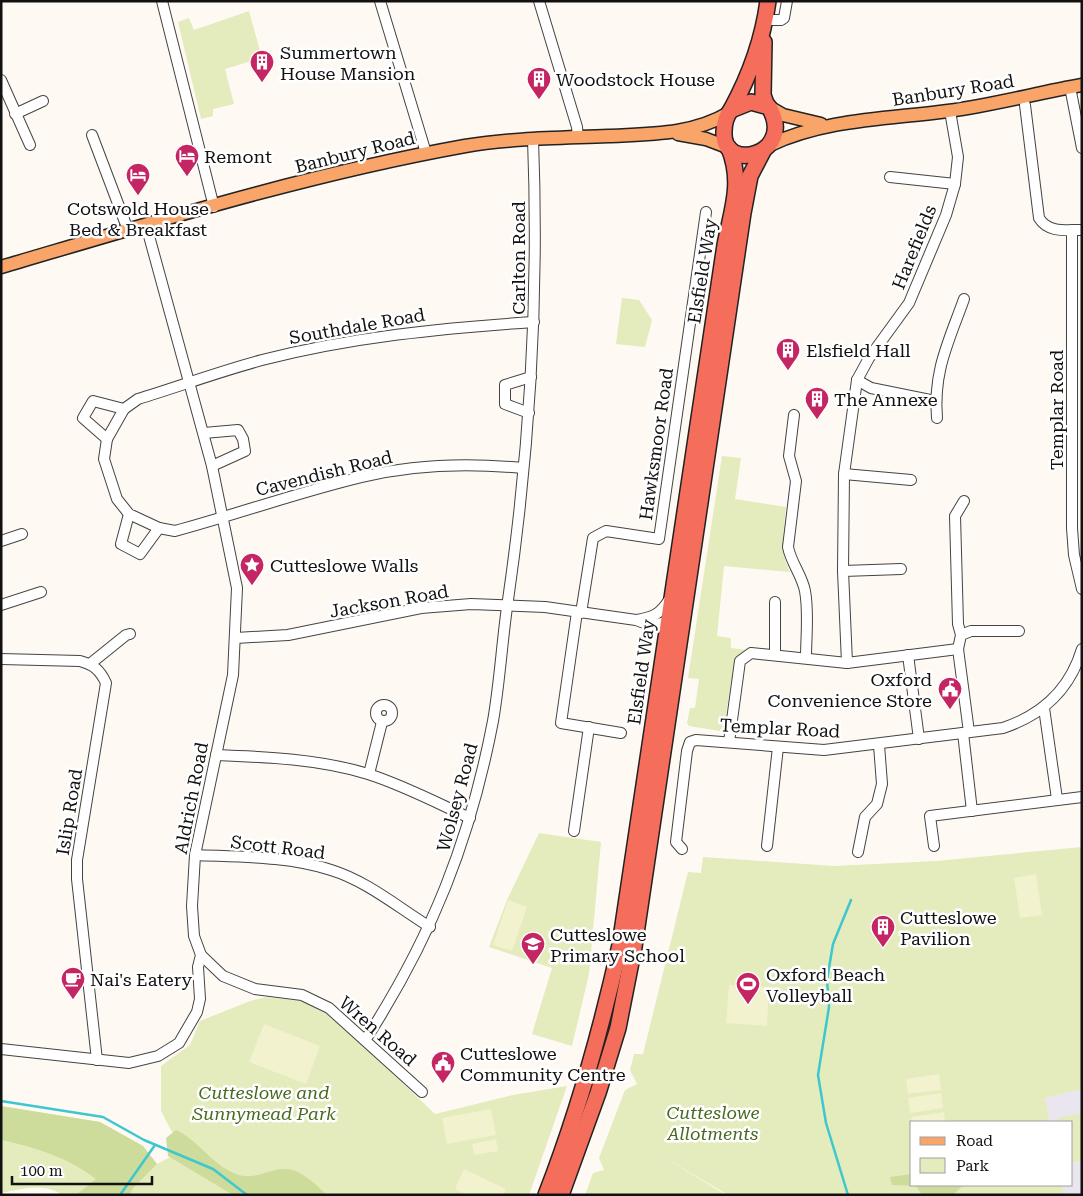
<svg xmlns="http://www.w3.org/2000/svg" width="1083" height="1196" font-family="'Roboto Serif',serif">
<rect width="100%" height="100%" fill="#fff9f4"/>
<path fill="#ebe5ef" d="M 1082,1089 L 1082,1195 L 1064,1195 L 1062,1185 L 1072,1185 L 1072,1122 L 1050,1122 L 1045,1098 Z"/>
<g fill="#e4ebbc">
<path d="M 249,11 L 262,58 L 225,69 L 234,104 L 213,109 L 213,116 L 201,119 L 178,22 L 189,18 L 194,30 Z"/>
<path d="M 622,298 L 639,300 L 652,320 L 645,347 L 616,344 Z"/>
<path d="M 722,456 L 741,458 L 735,499 L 786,507 C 784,530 779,550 790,572 L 724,566 L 717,636 L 731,638 L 731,648 L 747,650 L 734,663 L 724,727 L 720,731 L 689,726 L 687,723 L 690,708 L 695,708 L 699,679 L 688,678 Z"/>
<path d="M 539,833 L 601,842 L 589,974 L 572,1046 L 532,1034 L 552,968 L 489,947 L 507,900 Z"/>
<path d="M 1082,847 L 1082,1089 L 1045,1098 L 1050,1122 L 912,1122 L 912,1185 L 1062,1185 L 1064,1195 L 728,1195 L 655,1152 L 726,1195 L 585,1195 L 593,1173 L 604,1170 L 599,1158 L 625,1090 L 637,1084 L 630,1070 L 634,1054 L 643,1054 L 688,872 L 701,873 L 703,857 L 834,866 L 936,861 Z"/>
<path d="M 266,997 L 302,1001 L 334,1018 L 435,1114 L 513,1095 L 567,1086 L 529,1195 L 62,1195 C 45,1182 21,1189 1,1193 L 1,1106 L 100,1122 L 143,1146 L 157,1164 L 182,1151 L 161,1111 L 161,1066 L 190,1045 L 200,1021 L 250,1001 Z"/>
<path d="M 1081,1113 L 1082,1161 L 1072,1162 L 1072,1122 L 1059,1122 L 1058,1118 Z"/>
</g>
<g fill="#cedc9b">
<path d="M 1,1106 L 100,1122 L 143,1146 L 157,1164 L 133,1188 L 130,1195 L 76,1195 L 96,1179 C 69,1158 35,1147 1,1140 Z"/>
<path d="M 176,1130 C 200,1141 213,1167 239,1175 C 254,1180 269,1169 285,1169 C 299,1168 318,1186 327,1195 L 233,1195 L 168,1156 L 166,1138 Z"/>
<path d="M 912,1174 L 912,1185 L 963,1185 L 953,1195 L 922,1195 L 916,1186 L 892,1185 L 890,1177 Z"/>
</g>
<g fill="#f2f2ce">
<path d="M 1036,874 L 1042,915 L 1020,918 L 1014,878 Z"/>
<path d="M 508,900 L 527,907 L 512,951 L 493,945 Z"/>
<path d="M 729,985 L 769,987 L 767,1026 L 726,1023 Z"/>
<path d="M 264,1024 L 320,1046 L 306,1084 L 249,1062 Z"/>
<path d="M 939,1074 L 941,1090 L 908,1094 L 906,1079 Z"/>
<path d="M 941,1093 L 943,1108 L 910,1113 L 908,1098 Z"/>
<path d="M 491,1109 L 496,1135 L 447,1144 L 442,1118 Z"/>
<path d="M 944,1112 L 945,1122 L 912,1122 L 912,1124 L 911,1117 Z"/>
<path d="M 496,1139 L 498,1151 L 474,1155 L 472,1144 Z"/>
<path d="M 464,1169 L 506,1189 L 503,1195 L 467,1195 L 455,1189 Z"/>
</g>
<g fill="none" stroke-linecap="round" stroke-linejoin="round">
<g stroke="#3ec7cf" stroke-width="2.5">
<path d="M 1,1101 L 103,1117 L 144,1140 L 213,1169 L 247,1195"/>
<path d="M 120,1195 L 155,1145"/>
<path d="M 848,1195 L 826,1123 L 818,1075 L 829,1007 L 827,980 L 833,944 L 851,900"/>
</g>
<defs>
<g id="minor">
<path d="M 162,1 L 214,207"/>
<path d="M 380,1 L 426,153"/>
<path d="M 539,1 L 577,127 L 578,137"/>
<path d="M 765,20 L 781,20 L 784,18 L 787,1"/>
<path d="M 1,80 L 30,145"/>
<path d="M 1070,87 L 1082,148"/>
<path d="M 1025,105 L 1039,218 C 1048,233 1066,230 1082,230"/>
<path d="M 15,114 L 43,101"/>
<path d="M 92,135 L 128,230"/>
<path d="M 890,177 L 955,184"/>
<path d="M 1072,230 L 1072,528 L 1074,555 L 1082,589"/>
<path d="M 857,380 L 871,388 L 935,401"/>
<path d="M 529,413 L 505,404 L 505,385 L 531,377"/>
<path d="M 794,415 L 789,456 L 796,481 L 788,547 C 791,563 802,575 805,591 C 809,612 806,637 806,658"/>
<path d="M 937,418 C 933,371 949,341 964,299"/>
<path d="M 204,433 L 238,430 L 243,439 L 245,451 L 212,466"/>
<path d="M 107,439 L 83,418 L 93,401 L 124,409"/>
<path d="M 522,468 C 469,463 415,464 362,477 C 299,492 238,514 175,531 L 159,528 L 129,514 L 117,499 L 104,459 L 107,439 L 124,409 L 138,399 C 180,386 221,371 262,360 C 352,337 442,328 534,322"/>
<path d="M 844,474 L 911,480"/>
<path d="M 129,514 L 121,544 L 140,554 L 159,528"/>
<path d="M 1,541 L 22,534"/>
<path d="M 843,571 L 901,569"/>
<path d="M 775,602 L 775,654"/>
<path d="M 1,605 L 41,592"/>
<path d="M 577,612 L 561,723 L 621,733"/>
<path d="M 581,613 L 593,538 L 606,531 L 659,539 L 706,212"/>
<path d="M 637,620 C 654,617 660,614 669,600"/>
<path d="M 961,635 L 971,631 L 1019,631"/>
<path d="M 236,638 L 288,635 L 421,608 L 471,604 L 545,607 L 636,620 L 652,626 L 671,620"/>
<path d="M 958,649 L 961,635 L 958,624 L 955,516 L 964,501"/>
<path d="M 908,655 L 919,739"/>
<path d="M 1,659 L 80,661 C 94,665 100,670 106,683 L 77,860 L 77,879 L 97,1060"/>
<path d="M 847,663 L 843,571 L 844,474 L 857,380 L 869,358 L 909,303 L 946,215 L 955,184 L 958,157 L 950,111"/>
<path d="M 90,664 L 126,635 L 130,634"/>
<circle cx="384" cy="713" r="8"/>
<path d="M 1044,708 L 1057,799"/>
<path d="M 963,733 L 972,811"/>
<path d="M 729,742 L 740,661 L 751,653 L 847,663 L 958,649 L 969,732"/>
<path d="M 216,755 C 267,757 319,759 368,774 C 403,785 437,803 470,818"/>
<path d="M 369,774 L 382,722"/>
<path d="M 574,831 L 589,727"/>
<path d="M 767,846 L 778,747"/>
<path d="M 934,846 L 930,816 L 1082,797"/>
<path d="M 682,849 L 676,842 L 687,751 L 690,742 L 696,740 L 824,750 L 1003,728 C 1042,715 1070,689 1082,649"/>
<path d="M 858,852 L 865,817 L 877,804 L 882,784 L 879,745"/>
<path d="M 195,855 C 240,857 288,856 331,870 C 367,881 399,908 430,927"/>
<path d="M 201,955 L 223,976 L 255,989 L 302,995 L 329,1008 L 422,1092"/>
<path d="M 366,1039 C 432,936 470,841 493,721 C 500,681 502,640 508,600 C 530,448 539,294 533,139"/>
<path d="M 1,1049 L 129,1063 L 158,1056 L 179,1043 L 197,1012 L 200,999 L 198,967 L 201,955 L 194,936 L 192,906 L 195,855 L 233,675 L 237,588 L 212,466 L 146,225"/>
</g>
<g id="major">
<path d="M 769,107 L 783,115 L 821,124"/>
<path d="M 678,134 L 706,139 L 727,147"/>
<path d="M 770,145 C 825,119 888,119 948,111 C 993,105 1037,93 1082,85"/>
<path d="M 1,267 C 154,222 309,174 465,146 C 512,138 561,138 608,136 C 650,134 692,135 729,113"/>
</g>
<g id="highway">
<path d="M 764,42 L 763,95 L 767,106"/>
<path d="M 751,102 L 769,107 C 797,155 722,174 724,132 C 724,124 726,116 731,110 Z"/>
<path d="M 731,110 C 749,77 763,39 768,1"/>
<path d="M 546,1195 C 578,1113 601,1030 620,945 L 725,245 C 732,209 743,183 729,148"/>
<path d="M 561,1195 L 598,1093 L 618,1028 L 634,947 L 743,213 L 750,176 L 763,151"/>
</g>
</defs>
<use href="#minor" stroke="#444" stroke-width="12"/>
<use href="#major" stroke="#222" stroke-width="15"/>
<use href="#highway" stroke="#222" stroke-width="18"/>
<use href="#minor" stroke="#fff" stroke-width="10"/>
<use href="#major" stroke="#f9a56a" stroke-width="12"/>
<use href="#highway" stroke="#f56e5c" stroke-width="15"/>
</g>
<defs>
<symbol id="building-pin" viewBox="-11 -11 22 30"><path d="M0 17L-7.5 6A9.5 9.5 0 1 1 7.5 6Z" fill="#c32663" stroke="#fff"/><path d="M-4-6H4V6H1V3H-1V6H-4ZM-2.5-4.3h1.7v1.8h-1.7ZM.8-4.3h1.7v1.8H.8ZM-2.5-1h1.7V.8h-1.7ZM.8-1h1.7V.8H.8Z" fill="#fff"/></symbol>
<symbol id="hotel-pin" viewBox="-11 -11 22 30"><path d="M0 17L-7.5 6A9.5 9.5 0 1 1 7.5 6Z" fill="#c32663" stroke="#fff"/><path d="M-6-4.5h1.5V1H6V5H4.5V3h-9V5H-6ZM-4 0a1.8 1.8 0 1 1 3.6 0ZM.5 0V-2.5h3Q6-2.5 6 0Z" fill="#fff"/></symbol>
<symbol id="sight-pin" viewBox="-11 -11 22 30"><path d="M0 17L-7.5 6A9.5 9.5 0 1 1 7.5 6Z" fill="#c32663" stroke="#fff"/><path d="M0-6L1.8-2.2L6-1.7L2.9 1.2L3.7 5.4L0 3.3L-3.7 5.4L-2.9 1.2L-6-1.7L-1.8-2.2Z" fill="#fff"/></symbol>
<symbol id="civic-pin" viewBox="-11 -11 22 30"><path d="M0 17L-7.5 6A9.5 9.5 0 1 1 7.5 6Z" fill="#c32663" stroke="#fff"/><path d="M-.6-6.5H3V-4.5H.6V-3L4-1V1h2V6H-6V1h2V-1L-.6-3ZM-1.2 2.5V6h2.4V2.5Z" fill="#fff"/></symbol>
<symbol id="school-pin" viewBox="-11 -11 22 30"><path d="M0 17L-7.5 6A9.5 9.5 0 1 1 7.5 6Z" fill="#c32663" stroke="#fff"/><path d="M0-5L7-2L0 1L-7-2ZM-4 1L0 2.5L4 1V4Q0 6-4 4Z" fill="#fff"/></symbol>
<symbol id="cafe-pin" viewBox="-11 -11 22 30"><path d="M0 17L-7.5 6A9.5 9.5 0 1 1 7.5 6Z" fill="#c32663" stroke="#fff"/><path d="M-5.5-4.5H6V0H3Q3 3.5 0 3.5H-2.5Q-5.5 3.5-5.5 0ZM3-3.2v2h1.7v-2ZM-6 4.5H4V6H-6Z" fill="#fff"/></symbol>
<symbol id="stadium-pin" viewBox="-11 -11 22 30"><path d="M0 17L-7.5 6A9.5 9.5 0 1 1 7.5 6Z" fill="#c32663" stroke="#fff"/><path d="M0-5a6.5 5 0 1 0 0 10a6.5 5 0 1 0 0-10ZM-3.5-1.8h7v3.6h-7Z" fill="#fff"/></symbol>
</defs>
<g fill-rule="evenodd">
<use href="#building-pin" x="248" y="48" width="28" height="38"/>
<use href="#building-pin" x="525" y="65" width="28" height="38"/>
<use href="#hotel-pin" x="173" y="142" width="28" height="38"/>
<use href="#hotel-pin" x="124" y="161" width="28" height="38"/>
<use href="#building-pin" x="774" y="336" width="28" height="38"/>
<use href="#building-pin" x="803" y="385" width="28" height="38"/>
<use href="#sight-pin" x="238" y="551" width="28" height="38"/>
<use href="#civic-pin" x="936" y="675" width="28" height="38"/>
<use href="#building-pin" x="869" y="913" width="28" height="38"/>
<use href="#school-pin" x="519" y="930" width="28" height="38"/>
<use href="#cafe-pin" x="59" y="965" width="28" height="38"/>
<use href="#stadium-pin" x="734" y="970" width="28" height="38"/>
<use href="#civic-pin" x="429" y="1049" width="28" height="38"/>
</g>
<g text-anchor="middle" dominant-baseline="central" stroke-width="5" stroke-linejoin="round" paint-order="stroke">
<g font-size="18" fill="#111" stroke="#fff" text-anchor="start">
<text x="280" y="52">Summertown<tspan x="280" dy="21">House Mansion</tspan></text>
<text x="556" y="79">Woodstock House</text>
<text x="204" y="156">Remont</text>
<text x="138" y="208" text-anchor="middle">Cotswold House<tspan x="138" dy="21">Bed &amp; Breakfast</tspan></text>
<text x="806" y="350">Elsfield Hall</text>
<text x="834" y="399">The Annexe</text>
<text x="270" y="565">Cutteslowe Walls</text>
<text x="932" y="679" text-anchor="end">Oxford<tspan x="932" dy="21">Convenience Store</tspan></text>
<text x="900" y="917">Cutteslowe<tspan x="900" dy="21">Pavilion</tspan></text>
<text x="550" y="934">Cutteslowe<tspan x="550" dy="21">Primary School</tspan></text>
<text x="766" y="974">Oxford Beach<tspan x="766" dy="21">Volleyball</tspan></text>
<text x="90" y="979">Nai's Eatery</text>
<text x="460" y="1053">Cutteslowe<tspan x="460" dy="21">Community Centre</tspan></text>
</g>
<g font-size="18" fill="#111" stroke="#fff">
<text transform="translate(953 90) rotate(-9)">Banbury Road</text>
<text transform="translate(355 152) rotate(-14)">Banbury Road</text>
<text transform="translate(914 247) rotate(-68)">Harefields</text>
<text transform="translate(518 258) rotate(-90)">Carlton Road</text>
<text transform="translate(702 271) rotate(-81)">Elsfield Way</text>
<text transform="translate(357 326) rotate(-10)">Southdale Road</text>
<text transform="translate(1056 410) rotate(-90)">Templar Road</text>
<text transform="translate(656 444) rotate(-82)">Hawksmoor Road</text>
<text transform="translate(324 473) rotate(-14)">Cavendish Road</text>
<text transform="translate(389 601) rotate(-10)">Jackson Road</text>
<text transform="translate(641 672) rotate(-82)">Elsfield Way</text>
<text transform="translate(780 728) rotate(3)">Templar Road</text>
<text transform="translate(457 797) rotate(-75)">Wolsey Road</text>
<text transform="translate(191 798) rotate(-79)">Aldrich Road</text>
<text transform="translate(69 812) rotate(-81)">Islip Road</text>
<text transform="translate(278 847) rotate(7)">Scott Road</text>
<text transform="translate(378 1031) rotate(41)">Wren Road</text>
</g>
<g font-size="18" font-style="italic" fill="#486a1f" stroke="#fff">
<text x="264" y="1092">Cutteslowe and<tspan x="264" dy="21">Sunnymead Park</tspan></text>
<text x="713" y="1112">Cutteslowe<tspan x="713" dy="21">Allotments</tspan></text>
</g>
</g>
<rect width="1083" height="1196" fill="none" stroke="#111111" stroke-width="5"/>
<rect x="910" y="1121" width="162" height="65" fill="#ffffff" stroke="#a0a0a0"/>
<rect x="920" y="1137" width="25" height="8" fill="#f9a56a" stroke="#a0a0a0"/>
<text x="956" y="1146" font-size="15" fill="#111111">Road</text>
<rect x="920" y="1158" width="25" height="15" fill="#e4ebbc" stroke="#a0a0a0"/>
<text x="956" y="1171" font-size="15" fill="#111111">Park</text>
<path d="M12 1176v8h140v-8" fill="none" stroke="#111111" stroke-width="2.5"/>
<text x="20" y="1176" font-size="15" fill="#111111" stroke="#ffffff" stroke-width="4" paint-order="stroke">100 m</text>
</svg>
